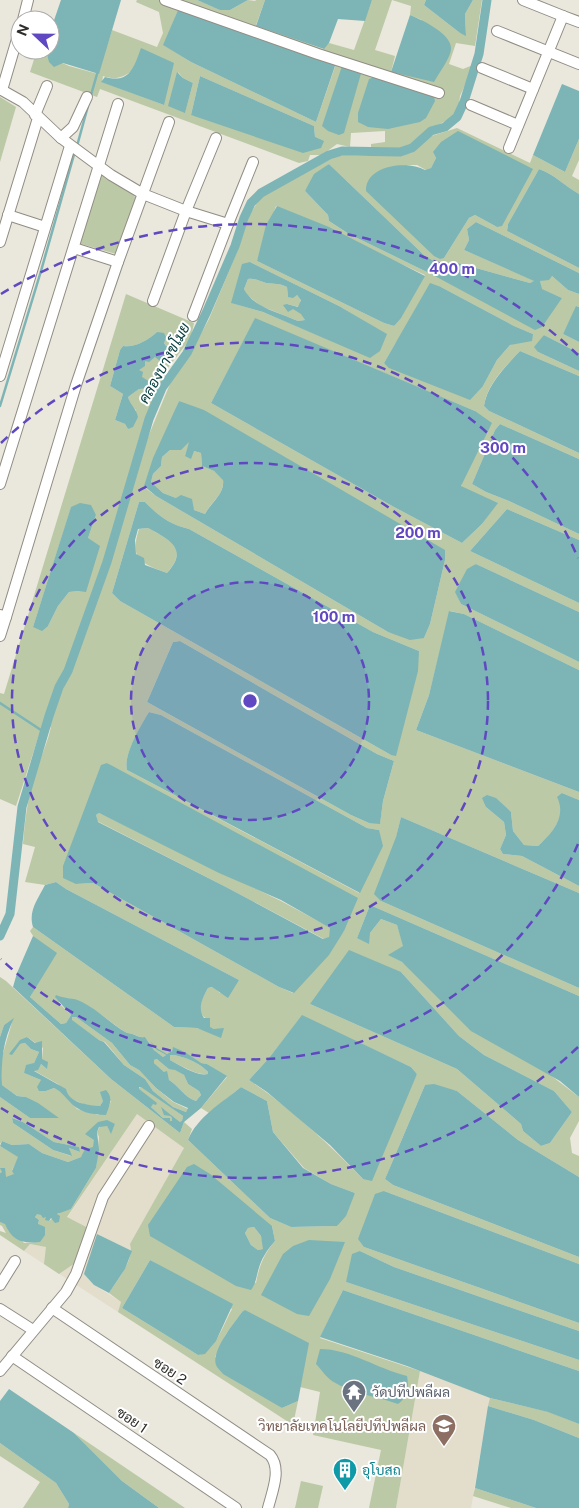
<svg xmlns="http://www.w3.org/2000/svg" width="579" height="1508" font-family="'Public Sans',Sarabun,sans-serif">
<rect width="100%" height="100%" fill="#eae7dc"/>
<g fill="#e3ddcb">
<path d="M 137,1114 L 184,1148 L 131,1244 L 132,1251 L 97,1234 L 94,1285 L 121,1302 L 118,1312 L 24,1251 L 30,1244 L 40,1246 L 67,1218 Z"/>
<path d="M 420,1371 L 490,1398 L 471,1508 L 396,1508 Z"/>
</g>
<g fill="#bbc9a6" fill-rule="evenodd">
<path d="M 137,0 L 197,0 L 221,10 L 230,10 L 248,0 L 255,1 L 256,0 L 265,0 L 256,25 L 323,49 L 329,43 L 354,50 L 372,0 L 426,0 L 424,5 L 460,33 L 466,35 L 465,14 L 473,0 L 482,0 L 475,46 L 456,43 L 449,64 L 463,69 L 473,65 L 470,74 L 460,96 L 459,105 L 455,115 L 448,120 L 429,129 L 410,146 L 392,150 L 371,149 L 371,144 L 385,142 L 385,131 L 351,133 L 350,147 L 337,144 L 322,155 L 310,155 L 308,161 L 299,163 L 100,89 L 97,97 L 30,72 L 37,50 L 46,50 L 47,56 L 69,66 L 98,74 L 112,30 L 157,47 L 163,33 L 159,12 L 136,2 ZM 392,0 L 411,6 L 410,15 L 422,20 L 391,72 L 395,56 L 375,50 ZM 178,10 L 336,64 L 316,122 L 191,62 L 164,45 ZM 132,71 L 164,105 L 102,82 L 103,76 C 115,80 122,78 132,71 ZM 178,72 L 183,78 L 193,83 L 185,112 ZM 200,76 L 314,126 L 315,137 L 191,115 Z"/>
<path d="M 0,97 L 16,107 L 0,162 Z"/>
<path d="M 457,128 L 530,163 L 533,155 L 565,172 L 579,139 L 579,160 L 572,176 L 579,180 L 579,194 C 565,186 554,174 539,169 L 508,224 L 507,231 L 579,268 L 579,273 L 476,222 L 467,229 L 469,240 L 464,250 L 535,281 L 530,283 L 458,263 L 445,267 L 425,256 L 329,164 L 305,191 L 328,215 L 329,221 L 349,234 L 433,275 L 562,298 L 541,289 L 540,281 L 552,276 L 568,290 L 579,294 L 579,307 L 577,306 L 563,334 L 579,342 L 579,353 L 544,335 L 538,352 L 579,371 L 579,376 L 520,351 C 505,367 487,384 484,406 L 489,411 L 579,453 L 579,459 L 500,424 L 495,430 L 472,484 L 486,492 L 509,501 L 579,534 L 579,540 L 507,509 L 470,551 L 579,603 L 579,612 L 476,564 L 462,581 L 456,592 L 461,604 L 579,662 L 579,670 L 464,614 L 450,611 L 429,695 L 416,730 L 579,792 L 579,800 L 562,793 C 560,800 562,811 560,817 C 556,828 547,838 538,846 L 524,845 L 513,831 L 511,812 L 486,807 L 504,822 L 506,835 L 500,849 L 503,854 L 522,856 L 579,886 L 579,893 L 401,817 L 381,901 L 579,988 L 579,996 L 370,905 L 357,938 L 370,933 L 381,919 L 397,925 L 404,946 L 389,955 L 402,962 L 579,1097 L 579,1121 L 570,1138 L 572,1153 L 579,1156 L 579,1177 L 518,1140 L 457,1091 L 425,1085 L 385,1179 L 393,1185 L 579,1257 L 579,1264 L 384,1191 L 364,1247 L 579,1323 L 579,1331 L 394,1267 L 360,1251 L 346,1282 L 579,1360 L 579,1371 L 343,1290 L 320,1338 L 420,1371 L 396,1508 L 369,1508 L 381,1450 L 313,1435 L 320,1392 L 300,1387 L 308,1343 L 242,1312 L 226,1334 L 215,1357 L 282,1408 L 298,1401 L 293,1425 L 118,1312 L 121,1302 L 109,1293 C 117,1280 135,1260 130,1244 L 184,1148 L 137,1114 L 67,1217 L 88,1228 L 75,1263 L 59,1274 L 44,1264 L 46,1247 L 30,1244 L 24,1251 L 0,1235 L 0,1231 L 6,1233 L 2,1226 L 0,1225 L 0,1222 L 5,1223 L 24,1243 L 40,1242 L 38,1224 L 39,1220 L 35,1217 L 37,1213 L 46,1216 L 49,1221 L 62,1211 L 71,1209 L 96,1168 L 99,1137 L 97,1132 L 100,1126 L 107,1126 L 111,1133 L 115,1124 L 98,1122 L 94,1147 L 81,1157 L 68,1162 L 42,1153 L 29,1144 L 12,1145 L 2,1141 L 0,1144 L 0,1097 L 30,1118 L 58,1118 L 26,1097 L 17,1096 L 2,1085 L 1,1060 L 13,1019 L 4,1025 L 0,1037 L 0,977 L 6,981 L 111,1079 L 180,1133 L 184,1122 L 192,1129 L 188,1140 L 270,1218 L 291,1227 L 337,1226 L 355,1193 L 331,1184 L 304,1168 L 273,1132 L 267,1101 L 241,1087 L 209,1113 L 201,1108 L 227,1077 L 207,1064 L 200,1063 L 185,1052 L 173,1048 L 172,1051 L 167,1054 L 157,1050 L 166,1055 L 163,1057 L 154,1050 L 145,1037 C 138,1038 134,1033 127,1033 C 108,1022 84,996 61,998 L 59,1003 L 71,1015 L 66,1023 L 61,1024 L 30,997 L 37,984 L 35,939 L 30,931 L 33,927 L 174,1027 L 197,1028 L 212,1033 L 214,1029 L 209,1027 L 207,1019 C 194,1012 203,997 208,988 L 213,987 L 220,993 L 239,980 L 66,889 L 56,882 L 45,885 L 25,882 L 35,847 L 23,844 C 25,819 28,795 36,771 C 41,756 48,742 51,727 L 39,735 L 16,806 L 0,799 L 0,693 L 4,694 L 126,294 L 194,323 L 191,338 L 167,369 L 139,438 L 103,582 L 146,442 L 172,379 L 187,359 L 209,319 L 237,252 L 250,214 L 259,200 L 266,193 L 336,156 L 386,156 L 412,153 L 425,138 ZM 433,152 L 497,227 L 475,215 L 469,218 L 444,258 L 407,165 L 417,165 L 426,170 L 431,168 L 436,158 ZM 276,206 L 425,275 L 394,326 L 384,323 L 257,261 ZM 250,262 L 339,306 L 386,334 L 370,357 L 263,312 L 232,303 ZM 441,287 L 514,326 L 533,334 L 510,345 L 497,360 L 483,386 L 384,363 L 395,344 ZM 255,319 L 475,411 L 461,487 L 497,503 L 482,524 L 462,543 L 394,507 L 211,403 ZM 157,332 L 166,346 L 171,347 L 155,357 L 145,361 L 138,370 L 142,377 L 139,389 L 128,397 L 130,405 L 136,410 L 128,429 L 125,424 L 115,420 L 123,394 L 110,386 L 120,350 L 123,346 C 135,348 148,340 157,332 ZM 179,401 L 445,560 L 430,624 L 424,638 L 388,632 L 156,496 L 144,487 ZM 139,502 L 145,502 C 160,517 169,524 189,529 L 373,632 L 419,651 L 391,755 L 120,601 L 112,593 ZM 71,508 L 96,515 L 88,538 L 79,591 L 69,592 L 58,606 L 48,626 L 33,627 ZM 180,641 L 377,754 L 394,761 L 383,801 L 380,823 L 369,823 L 351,815 L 147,702 L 173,642 ZM 149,712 L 161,715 L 367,828 L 379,830 L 359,893 L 127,770 C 123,755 141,726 149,712 ZM 107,763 L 344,931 L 293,993 L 279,987 L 93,883 L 76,884 ZM 401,972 L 459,1036 L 484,1055 L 554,1091 L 572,1112 L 550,1143 L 541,1146 L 523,1131 L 521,1124 L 457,1069 L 310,1004 ZM 302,1016 L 411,1067 L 417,1074 L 363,1179 C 328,1143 291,1108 249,1080 L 269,1058 ZM 27,1037 L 43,1048 L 42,1059 L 47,1069 L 41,1064 L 33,1070 L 58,1084 L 71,1099 L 86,1105 L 100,1106 L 103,1101 L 111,1101 L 109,1106 L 98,1115 L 77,1109 L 61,1091 L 54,1088 L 46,1091 L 41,1080 L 24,1073 L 34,1063 L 39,1052 L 31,1049 L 25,1043 L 20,1044 ZM 12,1118 L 23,1122 L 54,1142 L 78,1147 L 80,1152 L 69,1148 L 71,1156 L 53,1150 L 13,1123 ZM 148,1225 L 272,1226 L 275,1241 C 264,1254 259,1266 256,1283 ZM 150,1260 L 232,1309 C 224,1323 215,1352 198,1355 L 122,1308 Z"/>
<path d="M 100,175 C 113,176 127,188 136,198 L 116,254 L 78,243 Z"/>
<path d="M 248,279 C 255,278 259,281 266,283 C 274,284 279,283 287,287 L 288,297 L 297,295 L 301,299 L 299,307 L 287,304 L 302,314 L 305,320 L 298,321 L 261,306 L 247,295 L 244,289 Z"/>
<path d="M 190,441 L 185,456 L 194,451 L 201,453 L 202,466 L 214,471 L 223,479 C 225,495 211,501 205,514 L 194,510 L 176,498 L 163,493 L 151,482 L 153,474 L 161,466 L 162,457 L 170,450 Z"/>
<path d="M 148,528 C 171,541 189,548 167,573 C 141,563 129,560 139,529 Z"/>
<path d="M 99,813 L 281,901 L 331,928 L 329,938 L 324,939 L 226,887 L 97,821 L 96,815 Z"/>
<path d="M 72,1017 L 76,1017 L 112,1043 L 130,1065 L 139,1070 L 156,1088 L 173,1102 L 188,1109 L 186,1112 L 173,1107 L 153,1091 L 145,1079 L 124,1065 L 105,1042 L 99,1040 L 71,1020 Z"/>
<path d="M 170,1055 C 182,1055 200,1063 208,1072 L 208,1074 C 197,1076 180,1065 170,1060 Z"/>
<path d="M 157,1059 L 184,1075 L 188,1084 L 199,1091 L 201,1095 L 196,1101 C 184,1097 179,1086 169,1080 L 166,1074 L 154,1063 L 154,1060 Z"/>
<path d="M 141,1086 L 183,1116 L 182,1122 L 180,1122 L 162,1108 L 172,1118 L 172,1121 L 170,1121 L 170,1118 L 163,1118 L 151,1107 L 152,1101 L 138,1089 Z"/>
<path d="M 0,1146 L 19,1157 L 12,1170 L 15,1174 L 6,1178 L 2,1172 L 0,1173 Z"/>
<path d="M 254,1227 L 261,1236 L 264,1249 L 258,1250 L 251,1245 L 245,1233 L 248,1228 Z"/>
<path d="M 490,1398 L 549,1412 L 579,1424 L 579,1438 L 534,1420 L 488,1406 Z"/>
<path d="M 74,1433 L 185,1508 L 159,1508 L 122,1481 Z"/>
<path d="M 0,1443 L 56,1483 L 69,1504 L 68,1508 L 23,1508 L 40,1482 L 0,1456 Z"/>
<path d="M 301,1481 L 323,1486 L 318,1508 L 295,1508 Z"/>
<path d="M 475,1488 L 536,1508 L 511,1508 L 473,1496 Z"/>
</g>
<g fill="#7db4b5" fill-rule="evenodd">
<path d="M 61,0 L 121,0 L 99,74 L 63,63 L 54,67 L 49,62 L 46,50 L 50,50 L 50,32 Z"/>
<path d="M 197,0 L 248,0 L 230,10 L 220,10 Z"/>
<path d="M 265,0 L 372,0 L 365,21 L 338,19 L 329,43 L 324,49 L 256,26 Z"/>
<path d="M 426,0 L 473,0 L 465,14 L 466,36 L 460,33 L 424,5 Z"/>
<path d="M 178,10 L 184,10 L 336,63 L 316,122 L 191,62 L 163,45 Z"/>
<path d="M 410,15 C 422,20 453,34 451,50 C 449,60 439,73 434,82 L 391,72 Z"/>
<path d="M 141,48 L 174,63 L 164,105 L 101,82 L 105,77 C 130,84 134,67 141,48 Z"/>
<path d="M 342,66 L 362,70 L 344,133 L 339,135 L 328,131 L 322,126 Z"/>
<path d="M 177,72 L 183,78 L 193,83 L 185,113 L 168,106 Z"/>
<path d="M 200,76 L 314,126 L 315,137 L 324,141 L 321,148 L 303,153 L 191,115 Z"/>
<path d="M 377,76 L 433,93 L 435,101 L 426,118 L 420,122 L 388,129 L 368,127 L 358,122 L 358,113 L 369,79 Z"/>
<path d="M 562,84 L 579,91 L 579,139 L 565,172 L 533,155 Z"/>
<path d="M 458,131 L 533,169 L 502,226 L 497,227 L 475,215 L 469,218 L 444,258 L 440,259 L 434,256 L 366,191 C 365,165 408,160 425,170 L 431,168 L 436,158 L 433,152 L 441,142 Z"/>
<path d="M 329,164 L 425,256 L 445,267 L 452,262 L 458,263 L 530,283 L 534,281 L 464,250 L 469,240 L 467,229 L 476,222 L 579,273 L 579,294 L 568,290 L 552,276 L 549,280 L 540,281 L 542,289 L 562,298 L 542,327 L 535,330 L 433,275 L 349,234 L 329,221 L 328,215 L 305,191 L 314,174 Z"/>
<path d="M 539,169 C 554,174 565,186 579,194 L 579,268 L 507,231 L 508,224 Z"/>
<path d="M 277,206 L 329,227 L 425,276 L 401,318 L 394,326 L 384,323 L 257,261 L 266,225 Z"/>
<path d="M 250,262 L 339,306 L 387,334 L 380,351 L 370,358 L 263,312 L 231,303 L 242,264 ZM 248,279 C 255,278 259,281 266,283 C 274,284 279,283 287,287 L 288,297 L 293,298 L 297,295 L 301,300 L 298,307 L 287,304 L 283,305 L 288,312 L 293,309 L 301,314 L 305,320 L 298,321 C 281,313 252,307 244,289 Z"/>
<path d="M 430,283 L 441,287 L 514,326 L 533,334 L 532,341 L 510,345 L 497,360 L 483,386 L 470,400 L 389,368 L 384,363 Z"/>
<path d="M 576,306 L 579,307 L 579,342 L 563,334 Z"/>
<path d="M 255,318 L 475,411 L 492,423 L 461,486 L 498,503 L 482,524 L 462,543 L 394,507 L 211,403 Z"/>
<path d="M 157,332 L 164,333 L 166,337 L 164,343 L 166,346 L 172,347 L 163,363 L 155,357 L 149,362 L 145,361 L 145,366 L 139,370 L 143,372 L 142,377 L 150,382 L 147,388 L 139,389 L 128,397 C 130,405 136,408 138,417 L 133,427 L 128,429 L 125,424 L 115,420 L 123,394 L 110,386 L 120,350 L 123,346 C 135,348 148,340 157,332 Z"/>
<path d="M 544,335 L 579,353 L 579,371 L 538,352 L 534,347 Z"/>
<path d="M 520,351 L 579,376 L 579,453 L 489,411 L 484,406 C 487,385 505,367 520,351 Z"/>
<path d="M 179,401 L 204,410 L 445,550 L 445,560 L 430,624 L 424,638 L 410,640 L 388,632 L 156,496 L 144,486 L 153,458 ZM 189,442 L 185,456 L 191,459 L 194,451 L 201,453 L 202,466 L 214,471 L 223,480 C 225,494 211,502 205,514 L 194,510 L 192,499 L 181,495 L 176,498 L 163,493 L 151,482 L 153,474 L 161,466 L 162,457 L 170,450 L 181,450 Z"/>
<path d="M 500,424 L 579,459 L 579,534 L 509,501 L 486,492 L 472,484 L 495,430 Z"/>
<path d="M 139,502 L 145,502 C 160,517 169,524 189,529 L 373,632 L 419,651 L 418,671 L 396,756 L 391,755 L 120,601 L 112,593 ZM 148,528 C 170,540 189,549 167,573 L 145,565 L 144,558 L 136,554 L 135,540 L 138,529 Z"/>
<path d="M 80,503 L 91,505 L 96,515 L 88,538 L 100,546 L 86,592 L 79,591 L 69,592 L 58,606 L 48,626 L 42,631 L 33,627 L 71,507 Z"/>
<path d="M 507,509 L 579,540 L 579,603 L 470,551 Z"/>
<path d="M 476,564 L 579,612 L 579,662 L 461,604 L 455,592 L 467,569 Z"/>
<path d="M 449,611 L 464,614 L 579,670 L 579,792 L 416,730 L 429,695 Z"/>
<path d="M 180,641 L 377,754 L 394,761 L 383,801 L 380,824 L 369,823 L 351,815 L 147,702 L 173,642 Z"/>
<path d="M 149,712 L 161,715 L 367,828 L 379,830 L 383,846 L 360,893 L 127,770 C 123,755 141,725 149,712 Z"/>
<path d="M 107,763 L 358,898 L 344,931 L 329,955 L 294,993 L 279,987 L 93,883 L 76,884 L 63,878 L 63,866 L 101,765 ZM 99,813 L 219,873 L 281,900 L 330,928 L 329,937 L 323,939 L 226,887 L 98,822 L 96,815 Z"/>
<path d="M 562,793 L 579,800 L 579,886 L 522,856 L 503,854 L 500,849 L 506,835 L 504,822 L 486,807 L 482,798 L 487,795 L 496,798 L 511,812 L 513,831 L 524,845 L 538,846 C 552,833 567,817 557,797 Z"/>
<path d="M 401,817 L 579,893 L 579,988 L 381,901 L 374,894 L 396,837 Z"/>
<path d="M 56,882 L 66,889 L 239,980 L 228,998 L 212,987 L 208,988 C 203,997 197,1008 204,1018 L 210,1018 L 210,1027 L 214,1029 L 224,1028 L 221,1038 L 197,1028 L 174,1027 L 33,927 C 28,911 38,899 45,885 Z"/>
<path d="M 370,905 L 579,996 L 579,1097 L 560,1081 L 471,1031 L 402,962 L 388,955 L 403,946 L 397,925 L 381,919 L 370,933 L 369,944 L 357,938 Z"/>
<path d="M 33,936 L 57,953 L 30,997 L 61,1024 L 66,1023 L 71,1015 L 55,997 L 56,995 C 64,999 73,997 82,1002 C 98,1010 111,1024 127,1033 C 134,1033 137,1038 145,1037 L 154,1050 L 163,1057 L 166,1055 L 157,1050 L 150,1041 L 158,1049 L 167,1054 L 172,1051 L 173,1047 L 185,1052 L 201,1063 L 207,1064 L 227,1076 L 201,1108 L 184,1122 L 180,1133 L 111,1079 L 13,987 L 17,973 ZM 72,1017 L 76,1017 L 112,1043 L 130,1065 L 139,1070 L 156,1088 L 174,1102 L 188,1108 L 186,1112 L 173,1107 L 153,1091 L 145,1079 L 124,1065 L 104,1042 L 99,1040 L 72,1020 ZM 170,1055 C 182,1055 200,1063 208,1072 L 208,1074 C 197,1077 180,1065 170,1060 ZM 157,1059 L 169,1069 L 175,1070 L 184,1075 L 188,1084 L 199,1091 L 201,1095 L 196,1101 C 184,1097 179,1086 169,1080 L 167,1071 L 164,1072 L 154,1063 L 154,1060 ZM 139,1087 L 141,1087 L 183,1116 L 182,1121 L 180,1122 L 161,1107 L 164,1115 L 170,1116 L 172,1118 L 172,1121 L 170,1121 L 170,1118 L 163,1118 L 151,1107 L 153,1104 L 156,1105 L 157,1103 L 139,1089 Z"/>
<path d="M 349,950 L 401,972 L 459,1036 L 484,1055 L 554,1091 L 572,1112 L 550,1143 L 541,1146 L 523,1131 L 521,1124 L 457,1069 L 310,1004 Z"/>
<path d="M 302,1015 L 411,1067 L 417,1074 L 372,1181 L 363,1179 L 330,1145 L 267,1092 L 249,1080 L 269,1058 Z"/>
<path d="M 14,1018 C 3,1041 1,1060 2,1085 L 17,1096 L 26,1097 L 38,1103 L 59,1118 L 30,1118 L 0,1097 L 0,1037 L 4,1025 Z"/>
<path d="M 27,1037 L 35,1043 L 42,1041 L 42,1059 L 48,1062 L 47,1069 L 41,1064 L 38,1070 L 34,1071 L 66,1089 C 69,1103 87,1105 100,1106 L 103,1101 L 100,1092 L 106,1090 C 114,1098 109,1106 106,1115 C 92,1115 78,1112 69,1101 C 63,1095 61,1091 54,1088 L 46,1091 L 39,1091 L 37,1087 L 41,1080 L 24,1073 L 26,1065 L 34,1063 L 39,1052 L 31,1049 L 25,1043 L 20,1044 L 12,1055 L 9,1054 L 20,1040 Z"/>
<path d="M 434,1084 L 457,1091 L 518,1140 L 579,1177 L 579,1257 L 393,1185 L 385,1179 L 425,1085 Z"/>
<path d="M 241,1087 L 267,1101 L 273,1132 L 303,1168 L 331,1184 L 355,1193 L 346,1216 L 337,1226 L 291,1227 L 270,1218 L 188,1140 C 197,1117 223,1102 241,1087 Z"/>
<path d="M 12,1118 L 23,1122 L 54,1142 L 79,1147 L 80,1152 L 69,1148 L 72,1156 L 53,1150 L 13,1123 Z"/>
<path d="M 107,1120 L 115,1124 L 111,1134 L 107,1126 L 99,1127 L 97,1132 L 99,1150 L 96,1168 L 71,1209 L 57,1214 L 60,1216 L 59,1222 L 55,1223 L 51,1218 L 49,1221 L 45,1220 L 46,1217 L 43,1218 L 41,1215 L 37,1214 L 35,1217 L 39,1220 L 38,1224 L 45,1227 L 45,1235 L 40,1242 C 23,1244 12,1241 5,1224 L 0,1222 L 0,1173 L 2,1172 L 0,1168 L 5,1168 L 6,1177 L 14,1174 L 12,1171 L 18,1157 L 0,1146 L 2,1141 L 12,1145 L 29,1144 L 42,1153 L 68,1162 L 81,1157 L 85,1149 L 93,1147 L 94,1140 L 85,1134 L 98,1122 Z"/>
<path d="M 194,1164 L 210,1174 L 272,1226 L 275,1241 C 267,1250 261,1259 258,1271 C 256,1278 256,1283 251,1290 L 236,1286 L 150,1236 L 148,1225 L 187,1167 ZM 254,1227 L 261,1236 L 263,1249 L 258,1250 L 251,1245 L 245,1233 L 248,1228 Z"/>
<path d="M 384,1191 L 579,1264 L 579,1323 L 364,1247 L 358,1239 L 375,1194 Z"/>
<path d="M 97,1234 L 132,1251 L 125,1269 L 109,1293 L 94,1285 L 84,1274 Z"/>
<path d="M 309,1240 L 345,1242 L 330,1279 L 309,1316 L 297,1314 L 261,1295 L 283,1254 L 293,1246 Z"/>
<path d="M 360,1251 L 394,1267 L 579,1331 L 579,1360 L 346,1282 L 352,1254 Z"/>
<path d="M 150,1260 L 233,1304 L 216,1341 L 205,1354 L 198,1355 L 122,1308 Z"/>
<path d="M 343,1290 L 579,1371 L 579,1424 L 548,1412 L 490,1398 L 407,1366 L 320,1337 Z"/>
<path d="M 245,1310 L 309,1343 L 298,1401 L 282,1408 L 223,1374 C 221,1371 217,1368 216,1365 C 211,1351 234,1323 242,1312 Z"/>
<path d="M 320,1349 C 350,1349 378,1369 407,1376 C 409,1388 408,1397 398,1404 C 376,1396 353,1394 332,1381 C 326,1377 321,1369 316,1364 Z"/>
<path d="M 9,1389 L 74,1433 L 122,1481 L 159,1508 L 68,1508 L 69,1504 L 56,1483 L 0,1443 L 0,1401 Z"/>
<path d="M 488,1406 L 534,1420 L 579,1438 L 579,1508 L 536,1508 L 475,1488 Z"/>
</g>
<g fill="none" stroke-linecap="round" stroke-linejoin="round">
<g stroke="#7db4b5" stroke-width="2.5">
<path d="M 91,95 L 97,74"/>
<path d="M 77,146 L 88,106"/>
<path d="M 0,406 L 41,271 L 75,151"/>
<path d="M 0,703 L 44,732"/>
</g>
<path stroke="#7db4b5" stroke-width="9" d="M 0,936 L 10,914 L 22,807 L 49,716 L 59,687 L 68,671 L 107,562 L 149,419 L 162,388 L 187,353 L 207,311 L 235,246 L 244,218 L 251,203 L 261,193 L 329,155 L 342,151 L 400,152 L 412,148 L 431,131 L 445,127 L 457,117 L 464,102 L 479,54 L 487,0"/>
<defs>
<g id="minor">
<path d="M 165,0 L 318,54 L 439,93"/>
<path d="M 523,0 L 563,16"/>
<path d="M 23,20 L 28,0"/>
<path d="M 497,31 L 579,64"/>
<path d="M 482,68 L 533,89"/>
<path d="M 0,89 L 23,102 L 61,138 L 111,175 L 143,194 L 186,211 L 228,224"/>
<path d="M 2,90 L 20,29"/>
<path d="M 471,105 L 518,125"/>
<path d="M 35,115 L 47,86"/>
<path d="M 61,138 L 73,127 L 87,97"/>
<path d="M 509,148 L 563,16 L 579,22"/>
<path d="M 8,215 L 45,227"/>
<path d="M 0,242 L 38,118"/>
<path d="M 74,248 L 118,262"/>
<path d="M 153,301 L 186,211 L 216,138"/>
<path d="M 193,316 L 228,224 L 253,162"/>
<path d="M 0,376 L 70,146"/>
<path d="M 0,484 L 118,104"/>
<path d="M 0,615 L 6,617 L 76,385 L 118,262 L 169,122"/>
<path d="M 0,636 L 6,617"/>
<path d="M 0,1285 L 15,1261"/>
<path d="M 52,1308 L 270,1455 C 282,1469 272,1492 268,1508"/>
<path d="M 0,1309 L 33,1330"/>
<path d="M 12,1356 L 236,1508"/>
<path d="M 0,1371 L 66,1292 L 76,1274 L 103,1197 L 149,1126"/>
</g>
</defs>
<use href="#minor" stroke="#918d84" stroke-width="12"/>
<use href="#minor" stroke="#fff" stroke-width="10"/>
</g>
<circle cx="250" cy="701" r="119" fill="#5f48c1" fill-opacity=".12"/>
<g fill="none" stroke="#5f48c1" stroke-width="2.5" stroke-dasharray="9 6">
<circle cx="250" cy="701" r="119"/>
<circle cx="250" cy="701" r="238"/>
<path d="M578 844A358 358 0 0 1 1 959M1 443A358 358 0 0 1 578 558"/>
<path d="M578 1047A477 477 0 0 1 1 1108M1 294A477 477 0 0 1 578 355"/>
</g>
<defs>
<symbol id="temple-pin" viewBox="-11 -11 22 30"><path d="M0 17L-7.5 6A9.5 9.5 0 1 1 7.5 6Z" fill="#6b7280" stroke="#fff"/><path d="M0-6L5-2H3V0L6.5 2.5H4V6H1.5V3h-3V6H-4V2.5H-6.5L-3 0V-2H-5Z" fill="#fff"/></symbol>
<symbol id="university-pin" viewBox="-11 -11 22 30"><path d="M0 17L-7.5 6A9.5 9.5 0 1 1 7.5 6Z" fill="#8d6e63" stroke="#fff"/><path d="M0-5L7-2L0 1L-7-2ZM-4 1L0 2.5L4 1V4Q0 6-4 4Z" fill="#fff"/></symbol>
<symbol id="building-pin" viewBox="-11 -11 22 30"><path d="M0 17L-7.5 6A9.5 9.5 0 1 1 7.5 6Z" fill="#0f9aa8" stroke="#fff"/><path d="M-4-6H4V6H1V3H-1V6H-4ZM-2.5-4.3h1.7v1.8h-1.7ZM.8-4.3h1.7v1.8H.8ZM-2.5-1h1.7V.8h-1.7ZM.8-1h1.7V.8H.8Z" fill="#fff"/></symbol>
</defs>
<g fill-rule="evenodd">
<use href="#temple-pin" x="340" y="1378" width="28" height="38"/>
<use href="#university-pin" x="430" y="1412" width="28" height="38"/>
<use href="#building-pin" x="331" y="1456" width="28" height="38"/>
</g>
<g text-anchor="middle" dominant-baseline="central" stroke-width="4" stroke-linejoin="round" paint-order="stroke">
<g font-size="14" fill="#2f2e2a" stroke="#fff">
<text transform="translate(170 1371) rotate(34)">ซอย 2</text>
<text transform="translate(132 1420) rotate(34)">ซอย 1</text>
</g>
<g font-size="14" fill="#5b616d" stroke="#fff" text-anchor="start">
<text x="372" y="1392">วัดปทีปพลีผล</text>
</g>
<g font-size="14" fill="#785e54" stroke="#fff" text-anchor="end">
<text x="426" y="1426">วิทยาลัยเทคโนโลยีปทีปพลีผล</text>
</g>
<g font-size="14" fill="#0d838f" stroke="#fff" text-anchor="start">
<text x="362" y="1470">อุโบสถ</text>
</g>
<g font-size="15" font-style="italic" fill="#0b4041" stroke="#fff">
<text transform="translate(164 363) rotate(-61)">คลองบางขโมย</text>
</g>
</g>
<circle cx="250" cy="701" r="8" fill="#5f48c1" stroke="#fff" stroke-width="2.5"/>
<g font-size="15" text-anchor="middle" font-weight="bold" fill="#5f48c1" stroke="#fff" stroke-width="4" stroke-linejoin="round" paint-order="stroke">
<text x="452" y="274">400 m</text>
<text x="503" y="453">300 m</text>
<text x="418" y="538">200 m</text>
<text x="334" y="622">100 m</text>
</g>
<g transform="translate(35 35) rotate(292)"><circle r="24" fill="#ffffff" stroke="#acabaa"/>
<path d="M0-4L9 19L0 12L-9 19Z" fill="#5f48c1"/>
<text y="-8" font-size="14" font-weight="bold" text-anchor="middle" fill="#2f2e2a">N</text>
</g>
</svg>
